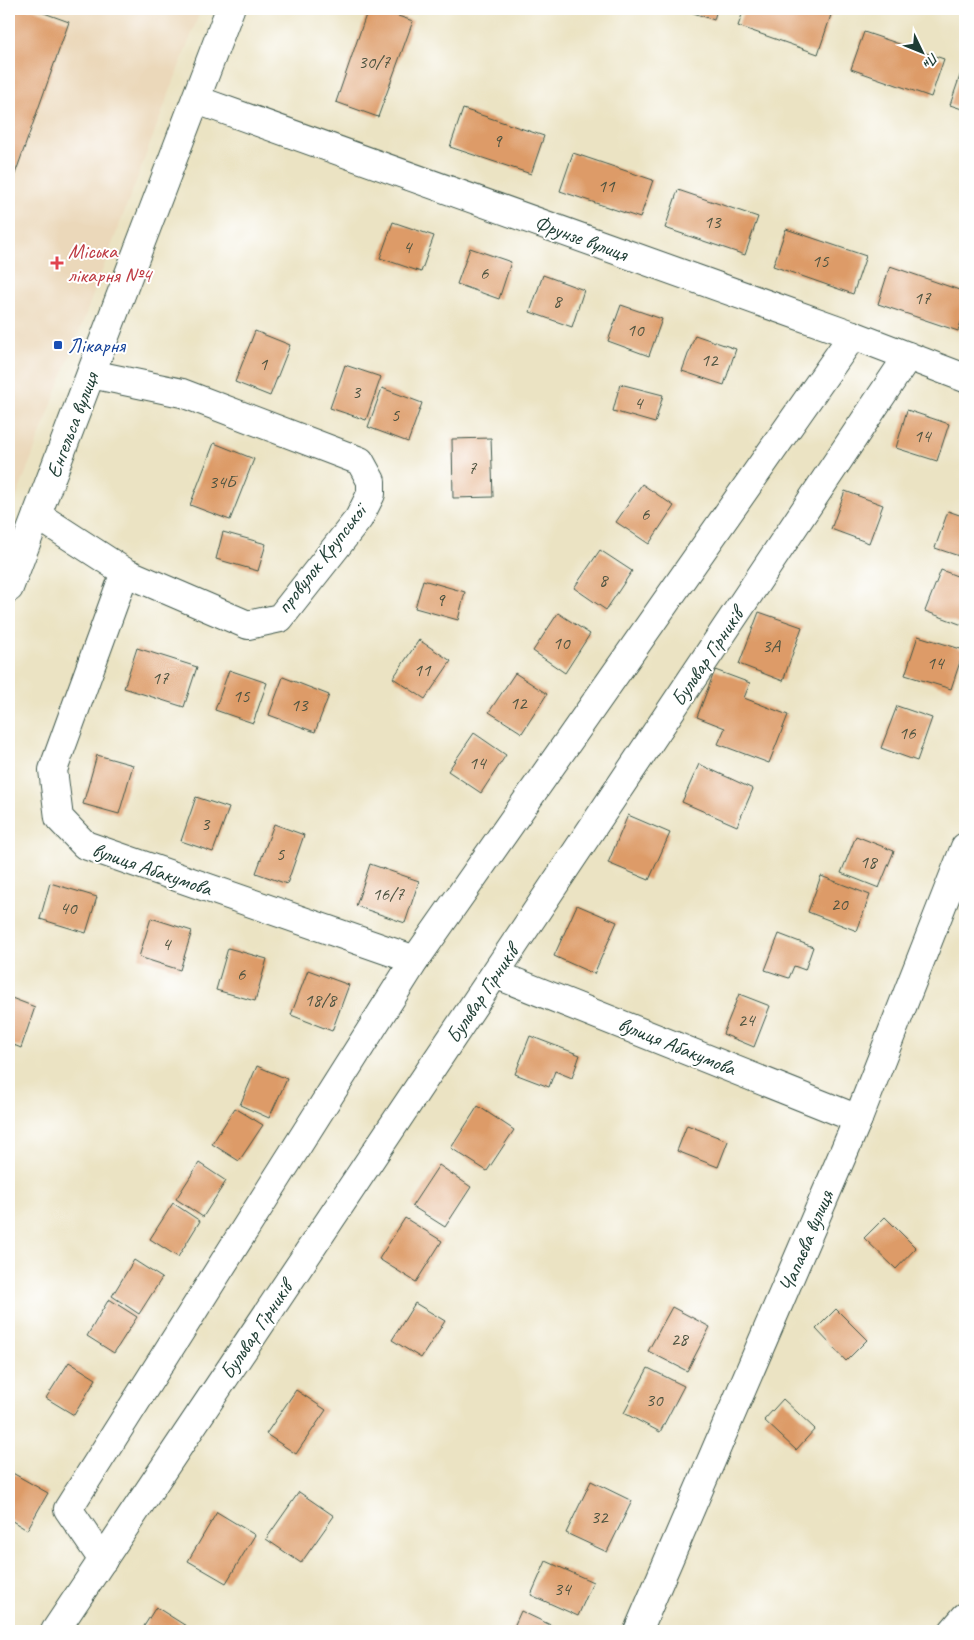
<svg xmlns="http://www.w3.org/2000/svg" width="974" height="1640" font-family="Caveat,sans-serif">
<rect width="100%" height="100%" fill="#fff"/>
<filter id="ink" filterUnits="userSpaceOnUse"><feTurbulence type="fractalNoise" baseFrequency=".02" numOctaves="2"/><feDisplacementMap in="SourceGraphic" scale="10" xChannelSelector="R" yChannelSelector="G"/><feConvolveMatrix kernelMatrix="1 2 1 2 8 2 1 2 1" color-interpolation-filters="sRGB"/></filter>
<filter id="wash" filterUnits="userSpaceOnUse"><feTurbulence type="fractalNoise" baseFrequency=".0096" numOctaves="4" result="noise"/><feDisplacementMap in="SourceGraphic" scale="20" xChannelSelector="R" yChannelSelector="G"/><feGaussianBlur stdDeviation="1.12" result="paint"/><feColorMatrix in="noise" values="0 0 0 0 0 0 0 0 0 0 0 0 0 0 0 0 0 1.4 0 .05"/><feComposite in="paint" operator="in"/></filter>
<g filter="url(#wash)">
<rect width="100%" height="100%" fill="#ebe3c3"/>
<path fill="#ebd8ba" d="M 9,9 L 201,9 L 9,517 Z"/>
<g id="blocks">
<g fill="#dd9b68">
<path d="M 9,9 L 33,9 L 69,22 L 9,191 Z"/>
<path d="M 368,9 L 377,9 L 413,21 L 378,117 L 336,102 Z"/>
<path d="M 682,9 L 717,9 L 714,20 Z"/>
<path d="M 744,9 L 811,9 L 831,15 L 818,54 L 738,26 Z"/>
<path d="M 864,32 L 944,59 L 931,97 L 851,69 Z"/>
<path d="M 963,67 L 965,68 L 965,110 L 950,105 Z"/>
<path d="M 463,109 L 544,136 L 531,174 L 450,147 Z"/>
<path d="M 573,153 L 653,180 L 640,218 L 560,191 Z"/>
<path d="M 678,190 L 758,217 L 745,255 L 665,228 Z"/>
<path d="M 393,222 L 434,236 L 421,272 L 380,258 Z"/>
<path d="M 786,229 L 866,256 L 853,294 L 773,266 Z"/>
<path d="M 470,248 L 511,262 L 499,299 L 457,284 Z"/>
<path d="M 890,266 L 965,292 L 965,311 L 958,331 L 878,304 Z"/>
<path d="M 543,275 L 584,290 L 572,327 L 530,312 Z"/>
<path d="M 621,305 L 662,319 L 649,356 L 608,341 Z"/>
<path d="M 255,331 L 290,345 L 270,396 L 235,382 Z"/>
<path d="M 695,335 L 736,349 L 724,385 L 682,371 Z"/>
<path d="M 345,365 L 381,377 L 366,420 L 330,408 Z"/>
<path d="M 620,384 L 663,395 L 655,423 L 613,411 Z"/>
<path d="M 382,388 L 422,403 L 408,442 L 368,427 Z"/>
<path d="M 907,410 L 949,424 L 937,461 L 896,448 Z"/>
<path d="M 491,438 L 493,497 L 453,498 L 452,439 Z"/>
<path d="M 214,443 L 254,459 L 230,520 L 190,505 Z"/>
<path d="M 642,484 L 674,506 L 649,544 L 616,522 Z"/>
<path d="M 845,491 L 883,505 L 869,543 L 831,529 Z"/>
<path d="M 948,511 L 965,517 L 965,558 L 935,548 Z"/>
<path d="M 223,532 L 266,544 L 258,571 L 216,559 Z"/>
<path d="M 600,550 L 632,571 L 606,610 L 574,588 Z"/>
<path d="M 941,570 L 965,579 L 965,626 L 925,611 Z"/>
<path d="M 423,580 L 465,592 L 458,620 L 415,608 Z"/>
<path d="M 759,612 L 802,627 L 783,681 L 739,664 Z"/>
<path d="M 558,613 L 590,634 L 565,673 L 533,651 Z"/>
<path d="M 918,636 L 964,650 L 951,689 L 905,675 Z"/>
<path d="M 419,640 L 451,661 L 425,699 L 393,678 Z"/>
<path d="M 137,648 L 197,667 L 184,707 L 124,688 Z"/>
<path d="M 229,670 L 267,683 L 253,723 L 215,710 Z"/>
<path d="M 715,670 L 750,683 L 744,698 L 788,715 L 769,763 L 718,744 L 725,728 L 697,717 Z"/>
<path d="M 515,673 L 547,694 L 522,733 L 489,712 Z"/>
<path d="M 283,677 L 329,695 L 315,732 L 269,715 Z"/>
<path d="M 897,706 L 932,718 L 917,761 L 881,748 Z"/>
<path d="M 474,733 L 506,755 L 481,793 L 448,771 Z"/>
<path d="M 97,755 L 133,765 L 119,814 L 83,804 Z"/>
<path d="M 699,764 L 753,789 L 737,826 L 682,802 Z"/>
<path d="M 196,797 L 229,808 L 213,852 L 181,841 Z"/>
<path d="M 628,815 L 670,833 L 649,880 L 608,863 Z"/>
<path d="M 274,824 L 304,835 L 287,884 L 256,873 Z"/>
<path d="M 856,836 L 894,851 L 879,888 L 841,873 Z"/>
<path d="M 370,864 L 419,881 L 405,923 L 356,906 Z"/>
<path d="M 821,876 L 870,895 L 857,931 L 808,912 Z"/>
<path d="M 50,883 L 97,897 L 86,933 L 40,919 Z"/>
<path d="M 577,905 L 617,922 L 594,974 L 554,956 Z"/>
<path d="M 151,918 L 192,931 L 180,970 L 139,957 Z"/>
<path d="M 779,934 L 813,947 L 805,970 L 794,966 L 789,978 L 765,970 Z"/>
<path d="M 228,948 L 267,959 L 255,1001 L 216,990 Z"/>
<path d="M 308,970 L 349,985 L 332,1031 L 291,1015 Z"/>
<path d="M 739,994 L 770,1006 L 754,1047 L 723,1034 Z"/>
<path d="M 9,997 L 35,1007 L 21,1048 L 9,1043 Z"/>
<path d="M 530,1036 L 580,1055 L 572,1078 L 555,1071 L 549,1087 L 515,1074 Z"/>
<path d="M 257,1066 L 287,1079 L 269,1118 L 240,1105 Z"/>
<path d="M 478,1106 L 514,1130 L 487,1171 L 451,1148 Z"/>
<path d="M 235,1108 L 263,1125 L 239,1161 L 212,1144 Z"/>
<path d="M 687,1125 L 728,1141 L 718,1167 L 677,1151 Z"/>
<path d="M 199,1163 L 226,1181 L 203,1217 L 176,1199 Z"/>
<path d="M 439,1165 L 471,1187 L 445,1227 L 412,1206 Z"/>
<path d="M 173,1203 L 200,1221 L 178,1257 L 150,1239 Z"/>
<path d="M 885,1217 L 916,1248 L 896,1269 L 864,1238 Z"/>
<path d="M 405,1218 L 442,1241 L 416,1282 L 379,1259 Z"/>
<path d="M 134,1260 L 162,1278 L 139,1314 L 112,1296 Z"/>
<path d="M 109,1299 L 137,1317 L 114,1353 L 87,1336 Z"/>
<path d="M 415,1303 L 445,1321 L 421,1358 L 392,1340 Z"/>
<path d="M 672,1307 L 710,1327 L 687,1371 L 648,1351 Z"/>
<path d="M 836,1309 L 867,1340 L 846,1361 L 816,1329 Z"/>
<path d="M 69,1362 L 96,1379 L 74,1415 L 46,1398 Z"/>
<path d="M 648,1368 L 684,1386 L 660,1432 L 624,1413 Z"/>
<path d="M 296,1390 L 326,1410 L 296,1454 L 266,1434 Z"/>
<path d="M 783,1399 L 815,1429 L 796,1450 L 764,1420 Z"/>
<path d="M 9,1471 L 48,1493 L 27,1530 L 9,1519 Z"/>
<path d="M 591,1481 L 632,1501 L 607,1552 L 566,1533 Z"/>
<path d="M 299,1492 L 334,1516 L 301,1563 L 266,1539 Z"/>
<path d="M 217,1512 L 255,1535 L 226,1583 L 188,1561 Z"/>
<path d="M 546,1561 L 593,1582 L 578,1616 L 531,1595 Z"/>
<path d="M 156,1607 L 194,1631 L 141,1631 Z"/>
<path d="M 521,1611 L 563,1631 L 512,1631 Z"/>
</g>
</g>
</g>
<g filter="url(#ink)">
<use href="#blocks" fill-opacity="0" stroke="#3e5649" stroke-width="1"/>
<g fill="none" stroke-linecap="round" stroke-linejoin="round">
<defs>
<g id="minor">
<path d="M 197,100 L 853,335 L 965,378"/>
<path d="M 37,515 L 125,572 L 248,625 L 280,618 L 359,518 L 371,494 L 371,481 L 360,461 L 182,393 L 91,374"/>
<path d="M 125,572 L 53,770 L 59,818 L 85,845 L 415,960"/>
<path d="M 9,588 L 230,9"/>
<path d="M 495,974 L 858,1119"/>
<path d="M 103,1560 L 68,1509 L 415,960 L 853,335"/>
<path d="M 55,1631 L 908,356"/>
<path d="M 638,1631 L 858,1119 L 965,847"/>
<path d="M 953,1631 L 965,1617"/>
</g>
</defs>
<use href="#minor" stroke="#3e5649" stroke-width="30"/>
<use href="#minor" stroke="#fff" stroke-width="28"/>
</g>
</g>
<path fill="#e0444e" stroke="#fff" stroke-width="2" d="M54.5 255.5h5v5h5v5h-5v5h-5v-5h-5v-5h5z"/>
<rect fill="#1a4fb4" stroke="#fff" stroke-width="2" x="53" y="340" width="10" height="10" rx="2.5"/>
<g text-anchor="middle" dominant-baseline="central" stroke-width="4" stroke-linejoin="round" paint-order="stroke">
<g font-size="19" fill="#4e5441">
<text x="374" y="62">30/7</text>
<text x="497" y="141">9</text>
<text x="606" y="186">11</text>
<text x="712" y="222">13</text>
<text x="407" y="247">4</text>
<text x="820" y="261">15</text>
<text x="484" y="273">6</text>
<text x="922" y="298">17</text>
<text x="557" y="301">8</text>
<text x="635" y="330">10</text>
<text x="709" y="360">12</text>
<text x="263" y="364">1</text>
<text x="356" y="392">3</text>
<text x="638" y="403">4</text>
<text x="395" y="415">5</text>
<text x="922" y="436">14</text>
<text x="472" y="468">7</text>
<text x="222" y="482">34Б</text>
<text x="645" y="514">6</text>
<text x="603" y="580">8</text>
<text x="440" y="600">9</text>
<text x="561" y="643">10</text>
<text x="771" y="646">3А</text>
<text x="935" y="663">14</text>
<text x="422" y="670">11</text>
<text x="160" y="678">17</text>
<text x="241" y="696">15</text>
<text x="518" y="703">12</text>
<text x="299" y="705">13</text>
<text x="907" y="733">16</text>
<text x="477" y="763">14</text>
<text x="205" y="824">3</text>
<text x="280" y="854">5</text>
<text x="868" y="862">18</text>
<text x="388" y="894">16/7</text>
<text x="839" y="904">20</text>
<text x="68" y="908">40</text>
<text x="166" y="944">4</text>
<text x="241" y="974">6</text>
<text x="320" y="1000">18/8</text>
<text x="746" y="1020">24</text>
<text x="679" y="1339">28</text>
<text x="654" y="1400">30</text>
<text x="599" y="1517">32</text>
<text x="562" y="1589">34</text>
</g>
<g font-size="21" fill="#1f3d34" stroke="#fff">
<text transform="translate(581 238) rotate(20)">Фрунзе вулиця</text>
<text transform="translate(72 425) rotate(-69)">Енгельса вулиця</text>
<text transform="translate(321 559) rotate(-52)">провулок Крупської</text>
<text transform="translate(707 657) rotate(-56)">Бульвар Гірників</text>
<text transform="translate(152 869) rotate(19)">вулиця Абакумова</text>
<text transform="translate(482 994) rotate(-56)">Бульвар Гірників</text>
<text transform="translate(677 1046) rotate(22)">вулиця Абакумова</text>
<text transform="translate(806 1241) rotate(-67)">Чапаєва вулиця</text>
<text transform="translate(256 1330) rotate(-56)">Бульвар Гірників</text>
</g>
<g font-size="21" fill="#be3a42" stroke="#fff" text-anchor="start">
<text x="68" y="251">Міська<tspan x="68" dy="24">лікарня №4</tspan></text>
</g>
<g font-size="21" fill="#164399" stroke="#fff" text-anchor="start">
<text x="68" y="345">Лікарня</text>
</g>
</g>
<rect width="974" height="1640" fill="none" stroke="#fff" stroke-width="30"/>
<g transform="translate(922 52) rotate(133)" stroke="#ffffff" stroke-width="4" paint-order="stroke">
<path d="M0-4L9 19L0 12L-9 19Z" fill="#1f3d34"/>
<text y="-8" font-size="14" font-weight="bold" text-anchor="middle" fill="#1f3d34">Пн</text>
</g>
</svg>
